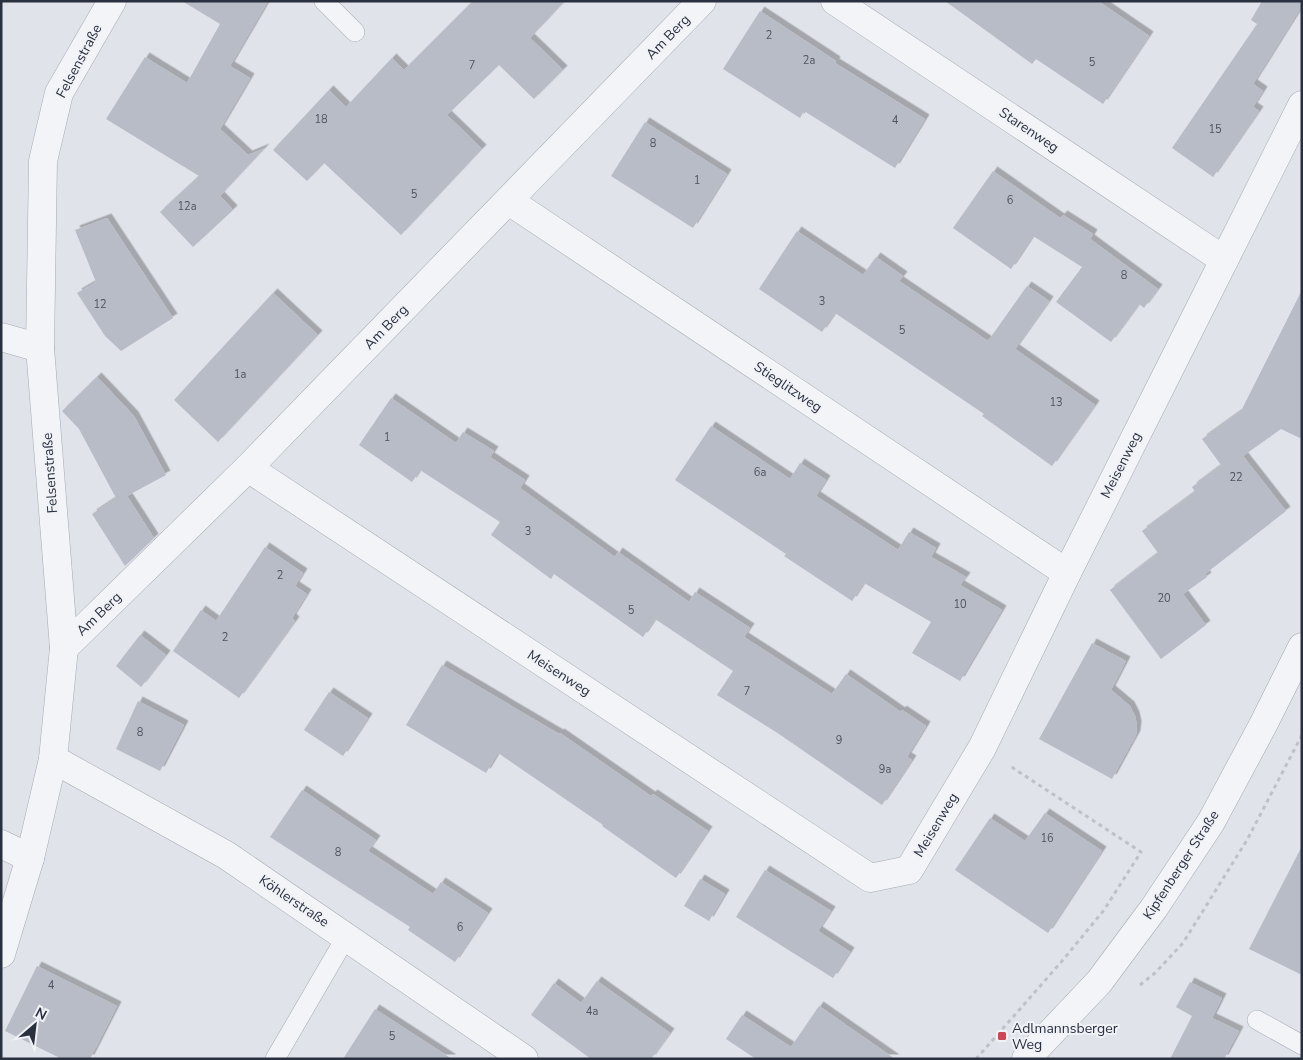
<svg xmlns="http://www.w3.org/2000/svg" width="1303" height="1060" font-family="'Nunito Sans',sans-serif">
<defs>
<filter id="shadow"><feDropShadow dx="4.5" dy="-4.5" stdDeviation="0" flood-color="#0004"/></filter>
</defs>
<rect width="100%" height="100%" fill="#e0e3e9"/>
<g fill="#b8bcc6" filter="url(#shadow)">
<path d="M 182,1 L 268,1 L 230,66 L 250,78 L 220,129 L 248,155 L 265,148 L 220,196 L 233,210 L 193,247 L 160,212 L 199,176 L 106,119 L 145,57 L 187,83 L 220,24 Z"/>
<path d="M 473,1 L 565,1 L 530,38 L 563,70 L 534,99 L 499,65 L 447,115 L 482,149 L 401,235 L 324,163 L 307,181 L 273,150 L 329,90 L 346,107 L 392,58 L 404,70 Z"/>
<path d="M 945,1 L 1098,1 L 1149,36 L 1103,104 L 1036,59 L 1032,64 Z"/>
<path d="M 1262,1 L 1302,1 L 1302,6 L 1253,84 L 1263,91 L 1253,107 L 1259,111 L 1213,177 L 1172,148 L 1257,24 L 1251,20 Z"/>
<path d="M 760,11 L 836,61 L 835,63 L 925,119 L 895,168 L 804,111 L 800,118 L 723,69 Z"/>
<path d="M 645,122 L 727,174 L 693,228 L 611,176 Z"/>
<path d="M 993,171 L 1060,218 L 1063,215 L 1093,234 L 1090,239 L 1158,289 L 1144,308 L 1139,304 L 1111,342 L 1056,302 L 1082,267 L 1033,236 L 1011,269 L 953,228 Z"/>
<path d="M 107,218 L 173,318 L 121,351 L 105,336 L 77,293 L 96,282 L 75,230 Z"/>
<path d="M 797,231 L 863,275 L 876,257 L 903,276 L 899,281 L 988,341 L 1027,286 L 1049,301 L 1015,349 L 1095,405 L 1052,466 L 982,416 L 984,414 L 835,313 L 822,332 L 759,289 Z"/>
<path d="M 1302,290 L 1302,439 L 1281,429 L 1243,456 L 1286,511 L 1205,574 L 1207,577 L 1183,594 L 1206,625 L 1161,659 L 1110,590 L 1158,553 L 1142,531 L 1195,492 L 1192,487 L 1221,465 L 1202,439 L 1241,411 Z"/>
<path d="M 273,293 L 318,335 L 218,442 L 174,400 Z"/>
<path d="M 97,377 L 134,416 L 166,475 L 127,496 L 154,538 L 125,566 L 92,514 L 116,498 L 79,429 L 62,411 Z"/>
<path d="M 391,398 L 456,443 L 463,432 L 494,451 L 490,457 L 525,480 L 520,488 L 615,557 L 618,552 L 689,602 L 695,592 L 750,628 L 744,637 L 832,694 L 846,674 L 901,712 L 902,710 L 926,726 L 907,757 L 912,760 L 882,805 L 779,734 L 717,695 L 733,671 L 655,619 L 643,637 L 554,574 L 551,579 L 491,535 L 500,522 L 420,470 L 412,482 L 359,445 Z"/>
<path d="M 711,426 L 790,479 L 800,463 L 826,480 L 816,496 L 898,550 L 909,532 L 936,548 L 931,557 L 966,577 L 960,585 L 1002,610 L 960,681 L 912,653 L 931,622 L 864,583 L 852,601 L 784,556 L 786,554 L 675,480 Z"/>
<path d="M 265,547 L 303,573 L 295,586 L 307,594 L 292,618 L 295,621 L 239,698 L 173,651 L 201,610 L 216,621 Z"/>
<path d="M 140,635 L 166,655 L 141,687 L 116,666 Z"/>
<path d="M 1092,643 L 1126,661 L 1111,690 L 1130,706 L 1135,716 L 1137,725 L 1136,735 L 1112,779 L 1039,739 Z"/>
<path d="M 442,665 L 559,734 L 560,733 L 651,796 L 653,794 L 708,831 L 676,878 L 602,826 L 603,825 L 498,753 L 486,773 L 406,725 Z"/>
<path d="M 329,692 L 368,718 L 343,756 L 304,730 Z"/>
<path d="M 138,701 L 184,725 L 160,771 L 116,749 Z"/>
<path d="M 302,790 L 376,840 L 368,851 L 433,894 L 441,882 L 488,913 L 455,962 L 408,930 L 410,927 L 270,837 Z"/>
<path d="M 1045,813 L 1102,851 L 1048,933 L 955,870 L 990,818 L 1025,841 Z"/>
<path d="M 1302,846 L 1302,975 L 1249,949 Z"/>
<path d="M 765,870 L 831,911 L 818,931 L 850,952 L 833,978 L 736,917 Z"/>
<path d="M 700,879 L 725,894 L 709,921 L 684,906 Z"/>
<path d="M 37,966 L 117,1006 L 90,1059 L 62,1059 L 5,1031 Z"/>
<path d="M 597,981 L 670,1033 L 651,1059 L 591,1059 L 531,1015 L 554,983 L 581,1003 Z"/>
<path d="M 1190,982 L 1222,998 L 1212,1018 L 1239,1031 L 1224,1059 L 1170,1059 L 1192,1016 L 1176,1007 Z"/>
<path d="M 819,1006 L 895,1059 L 756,1059 L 726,1039 L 742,1015 L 791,1047 Z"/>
<path d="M 375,1009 L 452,1059 L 343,1059 Z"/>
</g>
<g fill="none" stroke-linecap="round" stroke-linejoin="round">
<defs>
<g id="service">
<path d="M 324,1 L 355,32"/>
<path d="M 1257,1020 L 1302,1045"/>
<path d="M 275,1059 L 346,937"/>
</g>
<g id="minor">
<path d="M 835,1 L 1224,260"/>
<path d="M 509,201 L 1067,573"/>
<path d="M 1,337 L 40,348"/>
<path d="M 248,468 L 870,878 L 909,870 L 982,748 L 1067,573 L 1302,105"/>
<path d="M 64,648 L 248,468 L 702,1"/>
<path d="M 53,759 L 226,855 L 524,1059"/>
<path d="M 1,844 L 30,858"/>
<path d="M 1,954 L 30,858 L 53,759 L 64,648 L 40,348 L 43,161 L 59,93 L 112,1"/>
</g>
<path id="tertiary" d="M 1026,1059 L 1099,982 L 1154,908 L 1211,822 L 1263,725 L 1302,647"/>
</defs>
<use href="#service" stroke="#a5aab3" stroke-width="20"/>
<use href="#minor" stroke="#a5aab3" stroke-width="29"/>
<use href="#tertiary" stroke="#a5aab3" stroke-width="29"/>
<g stroke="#bec1c7" stroke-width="3" stroke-dasharray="4 4" stroke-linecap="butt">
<path d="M 1140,985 L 1155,973 L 1183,943 L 1247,840 L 1302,735"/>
<path d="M 976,1059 L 1063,960 L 1104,910 L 1141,852 L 1010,766"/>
</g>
<use href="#service" stroke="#f3f4f7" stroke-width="19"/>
<use href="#minor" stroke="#f3f4f7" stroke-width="28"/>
<use href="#tertiary" stroke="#f3f4f7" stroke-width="28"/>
</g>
<rect fill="#cd4754" stroke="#f0f2f6" stroke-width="2" x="997" y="1031" width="10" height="10" rx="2.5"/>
<g text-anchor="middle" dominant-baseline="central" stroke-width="4" stroke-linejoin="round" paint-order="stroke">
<g font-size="11" fill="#4d5362">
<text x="769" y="35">2</text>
<text x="809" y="60">2a</text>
<text x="1092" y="62">5</text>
<text x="472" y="65">7</text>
<text x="321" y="119">18</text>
<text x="895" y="120">4</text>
<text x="1215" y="129">15</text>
<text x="653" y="143">8</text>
<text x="697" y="180">1</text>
<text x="414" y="194">5</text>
<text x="1010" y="200">6</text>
<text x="187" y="206">12a</text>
<text x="1124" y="275">8</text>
<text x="822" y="301">3</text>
<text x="100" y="304">12</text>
<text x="902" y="330">5</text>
<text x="240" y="374">1a</text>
<text x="1056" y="402">13</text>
<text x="387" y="437">1</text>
<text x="760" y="472">6a</text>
<text x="1236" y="477">22</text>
<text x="528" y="531">3</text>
<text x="280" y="575">2</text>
<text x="1164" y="598">20</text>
<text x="960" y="604">10</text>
<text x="631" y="610">5</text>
<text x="225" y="637">2</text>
<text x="747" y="691">7</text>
<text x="140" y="732">8</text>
<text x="839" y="740">9</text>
<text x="885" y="769">9a</text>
<text x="1047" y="838">16</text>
<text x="338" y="852">8</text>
<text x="460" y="927">6</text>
<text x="51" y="985">4</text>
<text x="592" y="1011">4a</text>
<text x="392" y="1036">5</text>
</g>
<g font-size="14" fill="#293040" stroke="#f0f2f6">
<text transform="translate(668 37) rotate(-46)">Am Berg</text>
<text transform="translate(79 61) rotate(-62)">Felsenstraße</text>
<text transform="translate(1029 130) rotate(34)">Starenweg</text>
<text transform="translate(386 327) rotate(-46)">Am Berg</text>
<text transform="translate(788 387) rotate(34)">Stieglitzweg</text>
<text transform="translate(1121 465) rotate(-63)">Meisenweg</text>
<text transform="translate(50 473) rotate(-94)">Felsenstraße</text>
<text transform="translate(99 614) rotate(-44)">Am Berg</text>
<text transform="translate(559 673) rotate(33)">Meisenweg</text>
<text transform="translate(936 825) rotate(-59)">Meisenweg</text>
<text transform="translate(1181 865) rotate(-57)">Kipfenberger Straße</text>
<text transform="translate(294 901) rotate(34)">Köhlerstraße</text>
</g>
<g font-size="14" fill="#293040" stroke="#f0f2f6" text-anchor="start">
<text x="1012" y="1028">Adlmannsberger<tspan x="1012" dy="16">Weg</tspan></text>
</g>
</g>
<rect width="1303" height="1060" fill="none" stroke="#293040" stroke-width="5"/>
<g transform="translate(35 1025) rotate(28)" stroke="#f0f2f6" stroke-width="4" paint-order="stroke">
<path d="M0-4L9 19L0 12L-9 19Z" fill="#293040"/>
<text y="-8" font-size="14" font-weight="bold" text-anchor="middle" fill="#293040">N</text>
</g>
</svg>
